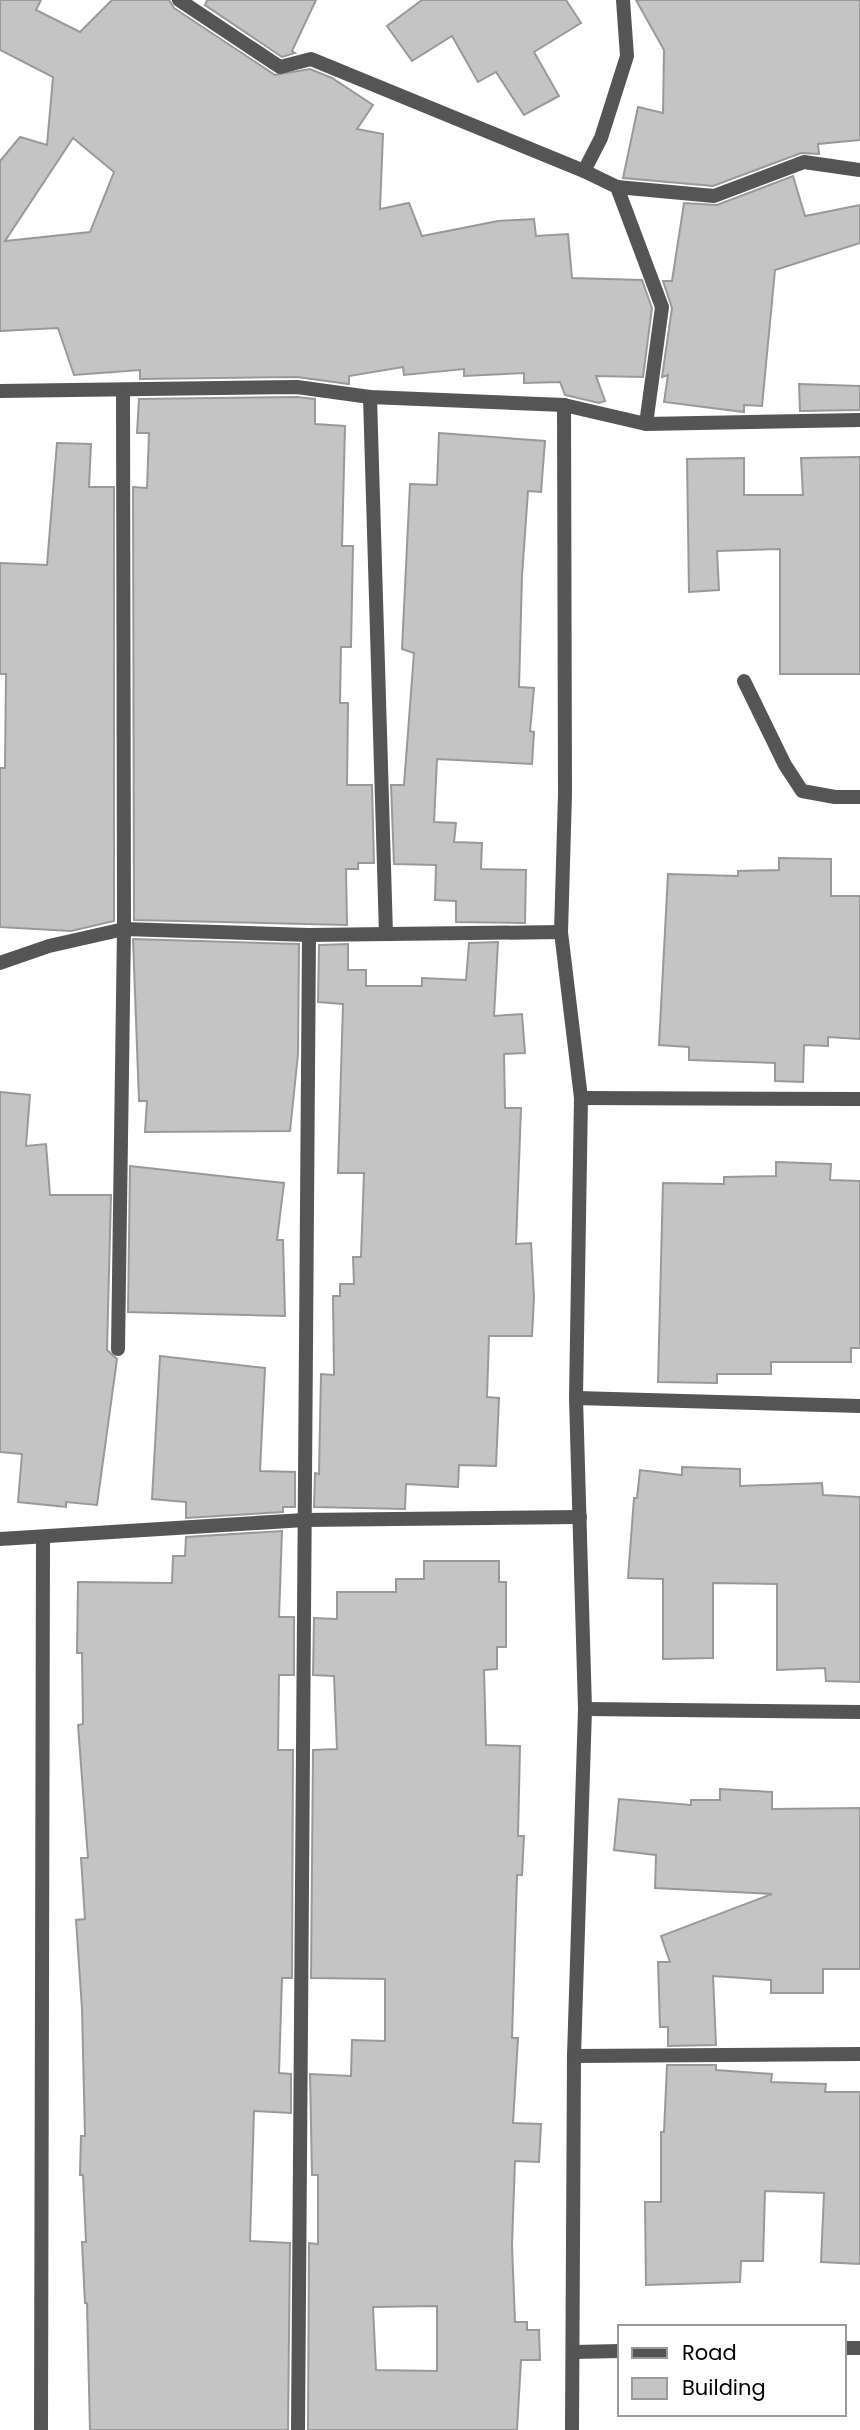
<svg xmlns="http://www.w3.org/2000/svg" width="860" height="2430" font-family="Poppins,sans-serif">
<rect width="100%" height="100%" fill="#fff"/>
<g fill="#c4c4c4" stroke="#999" stroke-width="2" fill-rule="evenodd">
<path d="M 0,0 L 41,0 L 36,10 L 80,32 L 112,0 L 169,0 L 174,8 L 275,75 L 310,69 L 332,78 L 373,105 L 357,129 L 383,134 L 380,209 L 409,203 L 422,236 L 498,221 L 534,219 L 536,236 L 568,234 L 572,278 L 642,280 L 652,308 L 643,377 L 596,376 L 605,401 L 599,403 L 565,395 L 560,382 L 524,383 L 524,373 L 464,376 L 464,369 L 404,375 L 403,367 L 349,376 L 349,384 L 297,377 L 140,379 L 140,370 L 74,375 L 58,328 L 0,331 L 0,161 L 20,137 L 47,145 L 53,77 L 0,50 ZM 73,138 L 114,172 L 90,232 L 5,241 Z"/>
<path d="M 207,0 L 316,0 L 292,51 L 295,53 L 282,57 L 205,5 Z"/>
<path d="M 422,0 L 566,0 L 581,23 L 534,52 L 559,96 L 524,115 L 496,72 L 478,82 L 452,36 L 412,61 L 387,26 Z"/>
<path d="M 636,0 L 860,0 L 860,140 L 818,144 L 819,154 L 801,153 L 713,186 L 623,178 L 638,107 L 663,113 L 664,50 Z"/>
<path d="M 793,176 L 805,216 L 860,205 L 860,243 L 775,270 L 762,406 L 744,405 L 744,412 L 664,402 L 668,375 L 662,377 L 672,308 L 663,281 L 672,281 L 684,203 L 717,205 Z"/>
<path d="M 799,384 L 860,386 L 860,410 L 800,411 Z"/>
<path d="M 296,397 L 315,399 L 315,424 L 345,426 L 342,546 L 353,546 L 351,647 L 341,647 L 340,703 L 348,703 L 347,785 L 372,785 L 374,863 L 358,863 L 358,869 L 346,869 L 347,925 L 134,920 L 133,487 L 147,488 L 149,433 L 137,433 L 139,399 Z"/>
<path d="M 439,433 L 545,441 L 541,492 L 528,491 L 522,576 L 519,687 L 534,688 L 530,731 L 534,732 L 532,764 L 437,759 L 434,822 L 456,823 L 454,842 L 482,843 L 481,869 L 526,870 L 525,923 L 456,922 L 456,901 L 435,900 L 436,865 L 394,864 L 391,785 L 404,785 L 414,653 L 402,649 L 410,484 L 437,485 Z"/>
<path d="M 57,443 L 91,444 L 89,487 L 114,487 L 114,921 L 71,931 L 0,927 L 0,768 L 5,768 L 6,674 L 0,674 L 0,563 L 47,565 Z"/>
<path d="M 860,457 L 860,674 L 780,674 L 780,549 L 717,551 L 719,590 L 689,592 L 687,459 L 744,458 L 744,495 L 803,495 L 801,458 Z"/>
<path d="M 779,858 L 831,859 L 831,896 L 860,896 L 860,1039 L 828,1037 L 828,1046 L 804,1045 L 803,1082 L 775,1081 L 775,1063 L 689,1060 L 689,1047 L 659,1045 L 668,874 L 738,876 L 738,871 L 779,870 Z"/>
<path d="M 133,939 L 299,944 L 298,1054 L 290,1131 L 145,1132 L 147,1101 L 139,1101 Z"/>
<path d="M 498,942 L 494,1016 L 522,1014 L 525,1053 L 504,1054 L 505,1108 L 521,1108 L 516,1244 L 531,1243 L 534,1297 L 532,1336 L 489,1336 L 487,1397 L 499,1398 L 496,1466 L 459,1465 L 458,1487 L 406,1484 L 405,1509 L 314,1507 L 315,1473 L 319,1474 L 321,1374 L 334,1375 L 333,1296 L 340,1296 L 340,1284 L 354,1284 L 353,1257 L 361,1257 L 364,1173 L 338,1173 L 343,1004 L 318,1002 L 319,945 L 348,944 L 348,970 L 366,970 L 366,986 L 422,986 L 422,978 L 466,980 L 469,943 Z"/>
<path d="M 0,1092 L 30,1095 L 26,1146 L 46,1144 L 50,1195 L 111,1195 L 107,1350 L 117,1359 L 97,1505 L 66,1502 L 66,1507 L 18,1502 L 22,1454 L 0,1452 Z"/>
<path d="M 776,1162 L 831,1164 L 830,1180 L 860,1181 L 860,1348 L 851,1348 L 851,1362 L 771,1362 L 771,1374 L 717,1374 L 717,1383 L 658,1382 L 663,1183 L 724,1184 L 724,1177 L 776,1176 Z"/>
<path d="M 130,1166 L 284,1183 L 277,1240 L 283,1240 L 285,1316 L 128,1312 Z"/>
<path d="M 160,1356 L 265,1368 L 260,1471 L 295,1472 L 295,1507 L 283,1507 L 283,1512 L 186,1518 L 186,1502 L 152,1499 Z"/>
<path d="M 682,1467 L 740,1469 L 740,1486 L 822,1483 L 823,1495 L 860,1497 L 860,1682 L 826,1681 L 825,1668 L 777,1670 L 777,1584 L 713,1583 L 713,1658 L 663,1659 L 663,1579 L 628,1578 L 634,1498 L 637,1498 L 640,1470 L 682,1475 Z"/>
<path d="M 282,1531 L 279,1617 L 294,1617 L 294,1675 L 279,1675 L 278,1750 L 293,1750 L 292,1978 L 282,1978 L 279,2073 L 291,2074 L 291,2113 L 254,2111 L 250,2241 L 290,2243 L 288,2430 L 90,2430 L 87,2303 L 85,2303 L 82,2242 L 86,2242 L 83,2175 L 80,2175 L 81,2136 L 85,2136 L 82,2009 L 76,1920 L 85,1919 L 81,1858 L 88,1858 L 78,1725 L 83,1724 L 82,1653 L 77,1653 L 78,1582 L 172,1583 L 173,1556 L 185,1556 L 186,1537 Z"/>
<path d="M 424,1561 L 499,1561 L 499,1582 L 506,1582 L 506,1647 L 497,1647 L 497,1669 L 484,1670 L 486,1745 L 520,1746 L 518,1836 L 524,1836 L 522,1875 L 517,1875 L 512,2038 L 518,2038 L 513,2123 L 541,2124 L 539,2162 L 515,2161 L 512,2245 L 515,2322 L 527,2322 L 527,2330 L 539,2330 L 540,2360 L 521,2360 L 517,2430 L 308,2430 L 309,2243 L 318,2244 L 318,2175 L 312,2175 L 310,2074 L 351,2076 L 352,2040 L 385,2041 L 385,1979 L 311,1978 L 313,1750 L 337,1749 L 334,1676 L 313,1675 L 314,1618 L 337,1619 L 337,1592 L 396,1592 L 396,1579 L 424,1579 ZM 437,2306 L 437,2371 L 376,2370 L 373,2307 Z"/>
<path d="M 720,1789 L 772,1792 L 772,1809 L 860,1808 L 860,1969 L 823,1969 L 823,1993 L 771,1993 L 771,1980 L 713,1976 L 716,2045 L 668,2046 L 668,2027 L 660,2027 L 658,1962 L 670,1962 L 661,1936 L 772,1894 L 655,1888 L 656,1855 L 614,1850 L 619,1799 L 691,1805 L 691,1800 L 720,1800 Z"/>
<path d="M 667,2065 L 716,2065 L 716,2070 L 772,2074 L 771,2082 L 826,2084 L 825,2092 L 860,2092 L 860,2264 L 821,2262 L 824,2193 L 765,2191 L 763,2261 L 741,2261 L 740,2282 L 646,2285 L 645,2202 L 661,2202 L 661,2132 L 664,2132 Z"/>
</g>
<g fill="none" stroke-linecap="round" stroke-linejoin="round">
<g stroke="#555" stroke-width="14">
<path d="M 179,0 L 280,67 L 311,59 L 584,171"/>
<path d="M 623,0 L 627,56 L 601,138 L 584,171 L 617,187 L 662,307 L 646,424"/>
<path d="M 617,187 L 714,196 L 804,162 L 860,170"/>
<path d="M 0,391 L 297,387 L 370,397 L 564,405 L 646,424 L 860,420"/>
<path d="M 370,397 L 386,934"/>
<path d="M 564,405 L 565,794 L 561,932 L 581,1098 L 576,1398 L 585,1709 L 574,2056 L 572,2430"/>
<path d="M 744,681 L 785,765 L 802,791 L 835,797 L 860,797"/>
<path d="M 0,963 L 49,946 L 124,929 L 309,935 L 561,932"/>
<path d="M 581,1098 L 860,1099"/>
<path d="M 118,1349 L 124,929 L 123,391"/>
<path d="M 576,1398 L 860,1406"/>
<path d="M 0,1539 L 304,1520 L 580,1517"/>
<path d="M 585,1709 L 860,1712"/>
<path d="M 574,2056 L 860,2054"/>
<path d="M 844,2348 L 860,2348"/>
<path d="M 574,2352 L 620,2351"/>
<path d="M 41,2430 L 43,1537"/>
<path d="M 298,2430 L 309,935"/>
</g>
</g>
<rect x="618" y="2325" width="228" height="91" fill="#ffffff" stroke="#999999" stroke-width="2"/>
<rect x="632" y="2348" width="35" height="10" fill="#555555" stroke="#999999" stroke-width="2"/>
<text x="682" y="2360" font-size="21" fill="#000000">Road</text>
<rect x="632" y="2378" width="35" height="21" fill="#c4c4c4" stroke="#999999" stroke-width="2"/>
<text x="682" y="2395" font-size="21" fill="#000000">Building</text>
</svg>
